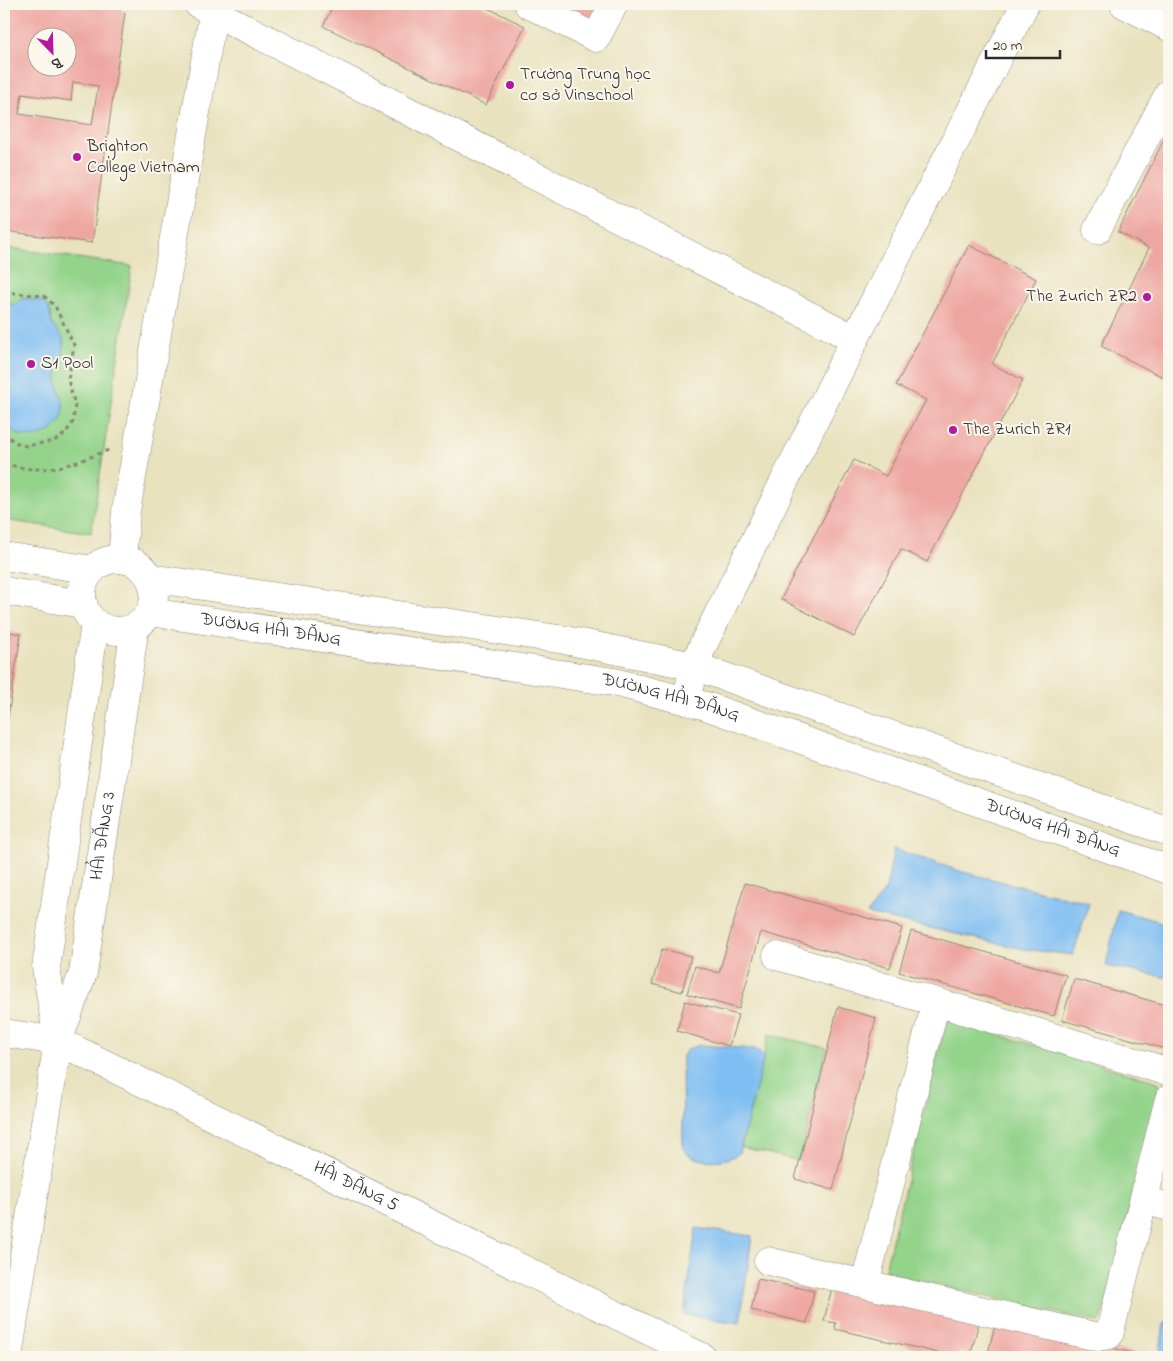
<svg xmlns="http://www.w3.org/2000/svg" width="1173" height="1361" font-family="'Indie Flower',sans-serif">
<rect width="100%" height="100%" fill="#fbf7ec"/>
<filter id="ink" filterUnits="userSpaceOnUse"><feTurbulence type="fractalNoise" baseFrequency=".02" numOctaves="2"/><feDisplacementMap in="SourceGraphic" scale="10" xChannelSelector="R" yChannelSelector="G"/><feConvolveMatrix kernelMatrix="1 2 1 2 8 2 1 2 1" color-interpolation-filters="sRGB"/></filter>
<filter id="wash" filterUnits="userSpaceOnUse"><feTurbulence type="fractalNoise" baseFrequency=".0096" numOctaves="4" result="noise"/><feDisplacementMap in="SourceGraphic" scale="20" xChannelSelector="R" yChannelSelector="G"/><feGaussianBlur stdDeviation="1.12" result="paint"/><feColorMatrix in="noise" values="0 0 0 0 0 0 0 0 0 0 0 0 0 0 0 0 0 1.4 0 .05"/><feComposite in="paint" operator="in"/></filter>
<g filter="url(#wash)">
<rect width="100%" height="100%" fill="#e9e2bf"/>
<g fill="#93d38a" stroke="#5f7f5a">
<path d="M 4,247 L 132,266 L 91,533 L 4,520 Z"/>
<path d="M 949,1020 L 1158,1082 L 1160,1085 L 1101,1321 L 1097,1322 L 890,1274 L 885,1269 L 945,1025 Z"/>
<path d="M 769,1034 L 827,1048 L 799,1161 L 741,1147 Z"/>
</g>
<g fill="#7fbef3" stroke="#55748f">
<path d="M 22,299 C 33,298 47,300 50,313 C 51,316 50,321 52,324 C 57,333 64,334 64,346 C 64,358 55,368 57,380 C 59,392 67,405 62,417 C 55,434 32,442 16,433 C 11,430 7,423 4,418 L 4,301 L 14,305 Z"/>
<path d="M 894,849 L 963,872 L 1089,903 L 1073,955 L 1023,949 L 867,914 L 886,889 Z"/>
<path d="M 1118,910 L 1169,924 L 1169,978 L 1106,966 Z"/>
<path d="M 700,1045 L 754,1049 L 759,1051 L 764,1057 L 739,1153 C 725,1164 694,1164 683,1149 L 682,1058 L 687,1049 Z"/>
<path d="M 696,1228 L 752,1236 L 740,1323 L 684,1315 Z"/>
<path d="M 1169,1319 L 1169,1357 L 1159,1357 L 1164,1324 Z"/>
</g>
<g id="blocks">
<g fill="#eea6a0" fill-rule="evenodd">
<path d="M 11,4 L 107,4 L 125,13 L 92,243 L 4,231 L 4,52 ZM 38,38 L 68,38 L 68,68 L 38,68 ZM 73,82 L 98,86 L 92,125 L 19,114 L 22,94 L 71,101 Z"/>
<path d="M 334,4 L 479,4 L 525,26 L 486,105 L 323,26 Z"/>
<path d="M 556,4 L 599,4 L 591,21 Z"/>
<path d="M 1169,129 L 1169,369 L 1165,378 L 1101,346 L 1149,248 L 1118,232 Z"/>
<path d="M 969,245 L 1036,279 L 992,364 L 1023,380 L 927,562 L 901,549 L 854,637 L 781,599 L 854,460 L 886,476 L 926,400 L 896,385 Z"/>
<path d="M 4,631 L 21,634 L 5,736 L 4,735 Z"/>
<path d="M 745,883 L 902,928 L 890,968 L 761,932 L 739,1009 L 687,994 L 695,966 L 719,973 Z"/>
<path d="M 911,931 L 1066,975 L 1054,1016 L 899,972 Z"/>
<path d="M 662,949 L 691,956 L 682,992 L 652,984 Z"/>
<path d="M 1074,979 L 1169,1006 L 1169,1050 L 1062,1020 Z"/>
<path d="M 685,1001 L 738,1015 L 729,1046 L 677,1031 Z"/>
<path d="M 838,1007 L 876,1018 L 833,1190 L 795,1179 Z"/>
<path d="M 758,1279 L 814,1291 L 807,1323 L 751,1310 Z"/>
<path d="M 833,1283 L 980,1317 L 971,1354 L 959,1352 L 956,1357 L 835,1329 L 836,1323 L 824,1321 Z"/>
<path d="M 996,1321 L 1142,1355 L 1142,1357 L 987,1357 Z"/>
</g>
</g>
</g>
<g filter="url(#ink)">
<use href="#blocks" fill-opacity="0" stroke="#8a8675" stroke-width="1"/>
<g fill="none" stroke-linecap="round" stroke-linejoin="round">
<defs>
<g id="minor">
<path d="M 198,4 L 855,339"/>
<path d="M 528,4 L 596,38 L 614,4"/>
<path d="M 1124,4 L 1169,27"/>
<path d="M 1097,230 L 1169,93"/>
<path d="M 4,556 L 92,570"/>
<circle cx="118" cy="595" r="36"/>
<path d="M 122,559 L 126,511 L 215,4"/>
<path d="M 150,578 L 565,640 L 694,666 L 1169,832"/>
<path d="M 4,591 L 83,604"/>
<path id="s1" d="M 150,612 L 614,682 L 706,706 L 1169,870"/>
<path d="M 690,684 L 694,666 L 703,645 L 855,339 L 1025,4"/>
<path d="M 777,956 L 936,1002"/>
<path id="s2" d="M 4,1033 L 58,1041 L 702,1357"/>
<path d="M 58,1040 L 46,968 L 95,623"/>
<path d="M 1169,1072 L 936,1002 L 865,1284 L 1098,1337 L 1109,1335 L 1169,1099"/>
<path d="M 1144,1200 L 1169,1207"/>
<path d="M 768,1261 L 865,1284"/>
<path id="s3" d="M 8,1357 L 58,1041 L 83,973 L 135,627"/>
</g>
</defs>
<use href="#minor" stroke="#8a8675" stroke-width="29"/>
<g stroke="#8a8675" stroke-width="3" stroke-dasharray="4 4" stroke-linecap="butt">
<path d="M 4,292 L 44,296 L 55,306 L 74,345 L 68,380 L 75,405 L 73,422 L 65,434 L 54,441 L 26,446 L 14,442 L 4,432"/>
<path d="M 4,463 C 45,477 73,464 111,449"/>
</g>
<use href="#minor" stroke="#fff" stroke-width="28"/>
</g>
</g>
<g fill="#b5179e" stroke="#fbf7ec" stroke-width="2">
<circle cx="510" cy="85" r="5"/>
<circle cx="77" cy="157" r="5"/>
<circle cx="1147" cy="297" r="5"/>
<circle cx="31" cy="364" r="5"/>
<circle cx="953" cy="430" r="5"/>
</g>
<g text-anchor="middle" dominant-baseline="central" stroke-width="4" stroke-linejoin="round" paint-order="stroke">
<g font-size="18" fill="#2b2b2b" stroke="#fbf7ec" text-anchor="start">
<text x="520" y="75">Trường Trung học<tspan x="520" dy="21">cơ sở Vinschool</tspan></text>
<text x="87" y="147">Brighton<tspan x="87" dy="21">College Vietnam</tspan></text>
<text x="1137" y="297" text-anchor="end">The Zurich ZR2</text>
<text x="41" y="364">S1 Pool</text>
<text x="963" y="430">The Zurich ZR1</text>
</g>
<g font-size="18" fill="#2b2b2b" stroke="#fbf7ec">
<text stroke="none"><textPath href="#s1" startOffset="122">ĐƯỜNG HẢI ĐĂNG</textPath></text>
<text stroke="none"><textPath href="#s1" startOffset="528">ĐƯỜNG HẢI ĐĂNG</textPath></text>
<text stroke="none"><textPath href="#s1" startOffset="932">ĐƯỜNG HẢI ĐĂNG</textPath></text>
<text stroke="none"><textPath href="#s3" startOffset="531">HẢI ĐĂNG 3</textPath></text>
<text stroke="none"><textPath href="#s2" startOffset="386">HẢI ĐĂNG 5</textPath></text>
</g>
</g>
<rect width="1173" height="1361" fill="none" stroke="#fbf7ec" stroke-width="20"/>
<g transform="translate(52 52) rotate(157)"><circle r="24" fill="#fbf7ec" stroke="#a8a59f"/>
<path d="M0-4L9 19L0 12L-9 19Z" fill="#b5179e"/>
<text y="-8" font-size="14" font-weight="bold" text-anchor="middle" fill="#2b2b2b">B</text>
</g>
<path d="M986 50v8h74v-8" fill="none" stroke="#2b2b2b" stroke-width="2.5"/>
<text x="993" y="50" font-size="15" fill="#2b2b2b" stroke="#fbf7ec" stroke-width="4" paint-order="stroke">20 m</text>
</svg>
